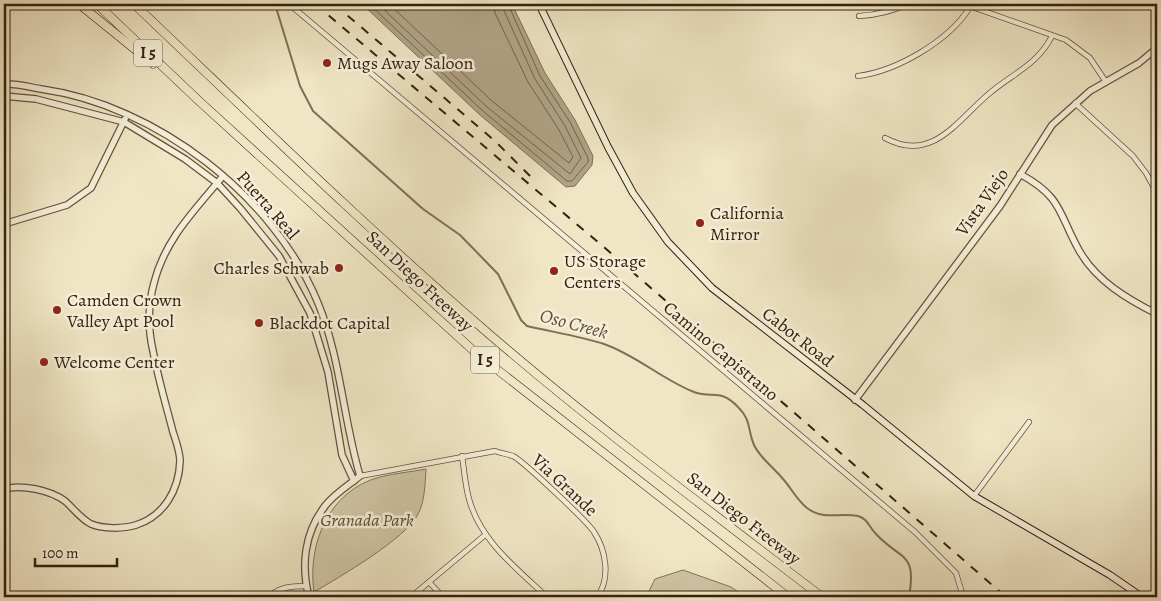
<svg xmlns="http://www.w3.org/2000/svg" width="1161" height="601" font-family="Alegreya,serif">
<rect width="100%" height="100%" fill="#f0e6c5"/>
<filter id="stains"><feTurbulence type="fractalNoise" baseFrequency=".004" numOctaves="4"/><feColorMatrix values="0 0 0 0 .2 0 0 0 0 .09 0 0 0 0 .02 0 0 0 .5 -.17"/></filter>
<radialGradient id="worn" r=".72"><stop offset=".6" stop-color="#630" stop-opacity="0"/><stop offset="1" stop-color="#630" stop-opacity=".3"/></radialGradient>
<g fill="#d0c5a6" stroke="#82735a">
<path d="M 426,469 C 425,484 425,501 418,514 C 407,538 338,578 314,592 C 307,544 329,490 380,477 C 395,473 411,472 426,469 Z"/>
<path d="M 683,570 L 731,587 L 746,597 L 646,597 L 655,579 Z"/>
</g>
<path fill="#b0a387" stroke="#7f6f57" d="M 362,4 L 512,4 L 545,73 L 575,120 L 593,156 L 592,165 L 575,186 L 566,187 L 480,115 Z"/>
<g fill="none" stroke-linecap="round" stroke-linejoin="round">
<g stroke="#72624a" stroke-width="1">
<path d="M 369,4 L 483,111 L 567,181 L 572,181 L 588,162 L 588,158 L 570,122 L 540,76 L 508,4"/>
<path d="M 378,4 L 487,107 L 570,174 L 581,158 L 565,126 L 535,79 L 501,4"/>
<path d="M 389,4 L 492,101 L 569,163 L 573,157 L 559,130 L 528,82 L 495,13 L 494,4"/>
</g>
<path stroke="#7f6f57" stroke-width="2" d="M 275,4 L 300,86 L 313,111 L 423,209 L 460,235 L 498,274 L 521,320 L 527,326 C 552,332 579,336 604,344 C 636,355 663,380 694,392 C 713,399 720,388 738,407 C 752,421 747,429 754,445 C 760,458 774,468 783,479 C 792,489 796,499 807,508 C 824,521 839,512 858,516 C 868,519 869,527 876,534 C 901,561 917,551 909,597"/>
<defs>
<g id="minor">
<path d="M 289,4 L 915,532 L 956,573 L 962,593"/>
<path d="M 964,4 L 1066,40 L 1090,58 L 1106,82"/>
<path d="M 859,16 C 877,15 891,12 907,4"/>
<path d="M 1153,52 L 1157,56"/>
<path d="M 858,76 C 897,71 949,41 970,7"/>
<path d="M 1075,103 L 1133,156 L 1146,173 L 1157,193"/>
<path d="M 885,138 C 933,164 958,119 991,92 C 1014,73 1038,64 1052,36"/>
<path d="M 462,456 C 464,469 465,482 468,495 C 478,539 516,568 547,597"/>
<path d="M 360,476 L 495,451 C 500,453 507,454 513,456 C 523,461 588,522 594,532 C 606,550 611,579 597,597"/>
<path d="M 974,496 L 1029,422"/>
<path d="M 429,582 L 443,597"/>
<path d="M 268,597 C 280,587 291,586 306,586"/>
<path d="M 411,597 L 485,535"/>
</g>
<g id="tertiary">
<path d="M 4,84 C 16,83 29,87 41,89 C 156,105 274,196 318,303 C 341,359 343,419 360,476 C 349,485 334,494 325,506 C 304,533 301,566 309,597"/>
<path d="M 4,96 L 36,99 L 124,122 L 185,159 L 217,183 L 240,208 L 279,256 L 310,313 L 328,372 L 342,455 L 354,481"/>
<path d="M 1020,174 C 1064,198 1058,214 1080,252 C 1097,281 1127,299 1157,314"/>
<path d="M 4,224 L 67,205 L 91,188 L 125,119"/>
<path d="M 855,400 L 1000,206 L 1052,125 L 1090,91 L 1139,63 L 1157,48"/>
<path d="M 4,489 C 21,484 50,490 65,501 C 73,508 81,519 91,524 C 103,529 123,529 136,525 C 164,516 179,490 180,461 C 180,452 176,441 173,432 C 166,405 158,378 153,351 C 148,329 148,305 154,283 C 165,239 195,210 223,176"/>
</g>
<path id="secondary" d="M 539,4 L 608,147 L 633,193 L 668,242 L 712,288 L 863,405 L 974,496 L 1110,575 L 1142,597"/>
<g id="motorway">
<path d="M 79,4 L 153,64"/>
<path d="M 97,4 L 199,101 L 476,353 L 788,597"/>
<path d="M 134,4 C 251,115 366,228 489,334 C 596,426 710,511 822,597"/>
</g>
</defs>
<use href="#minor" stroke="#64523c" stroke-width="6"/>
<use href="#tertiary" stroke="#64523c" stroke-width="8"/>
<use href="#secondary" stroke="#35210e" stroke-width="8"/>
<use href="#motorway" stroke="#35210e" stroke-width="9"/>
<use href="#minor" stroke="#f5efd9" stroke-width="4.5"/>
<use href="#tertiary" stroke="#f5efd9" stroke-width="5.5"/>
<use href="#secondary" stroke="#f5efd9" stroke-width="6"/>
<use href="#motorway" stroke="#f0e6c5" stroke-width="8"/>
<g stroke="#35210e" stroke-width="2" stroke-dasharray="9 9" stroke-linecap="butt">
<path d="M 315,4 L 605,248 L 1006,597"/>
<path d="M 334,4 L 495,141 L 531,177"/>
</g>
</g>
<g fill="#8f2418" stroke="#f5efd9" stroke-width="2">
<circle cx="327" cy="63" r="5"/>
<circle cx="700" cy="223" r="5"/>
<circle cx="339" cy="268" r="5"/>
<circle cx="554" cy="271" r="5"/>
<circle cx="57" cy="310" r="5"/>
<circle cx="259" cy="323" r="5"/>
<circle cx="44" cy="362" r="5"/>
</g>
<g text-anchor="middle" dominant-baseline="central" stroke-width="5" stroke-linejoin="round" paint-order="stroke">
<g fill="#f5efd9" stroke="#6f5f4b" stroke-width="1">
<rect x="134" y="39.5" width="28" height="27" rx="4"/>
<rect x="471" y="346.5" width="28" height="27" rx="4"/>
</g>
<g font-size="16" font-weight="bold" fill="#35210e">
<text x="148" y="53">I 5</text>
<text x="485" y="360">I 5</text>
</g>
<g font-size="18" fill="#35210e" stroke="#f5efd9" text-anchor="start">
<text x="337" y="63">Mugs Away Saloon</text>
<text x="710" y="213">California<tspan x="710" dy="21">Mirror</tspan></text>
<text x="564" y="261">US Storage<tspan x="564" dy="21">Centers</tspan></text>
<text x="329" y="268" text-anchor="end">Charles Schwab</text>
<text x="67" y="300">Camden Crown<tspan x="67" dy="21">Valley Apt Pool</tspan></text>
<text x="269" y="323">Blackdot Capital</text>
<text x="54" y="362">Welcome Center</text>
</g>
<g font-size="18" fill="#35210e" stroke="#f5efd9">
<text transform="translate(982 202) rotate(-55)">Vista Viejo</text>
<text transform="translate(268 205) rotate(49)">Puerta Real</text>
<text transform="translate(420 281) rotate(43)">San Diego Freeway</text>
<text transform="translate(798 337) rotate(38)">Cabot Road</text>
<text transform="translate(721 351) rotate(40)">Camino Capistrano</text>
<text transform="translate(565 485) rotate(43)">Via Grande</text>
<text transform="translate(744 518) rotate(38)">San Diego Freeway</text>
</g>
<g font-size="18" font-style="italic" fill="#5c4a34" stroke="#f5efd9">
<text x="367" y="520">Granada Park</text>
</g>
<g font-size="19" font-style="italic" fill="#604e38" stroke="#f5efd9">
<text transform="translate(574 324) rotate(15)">Oso Creek</text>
</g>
</g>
<rect width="1161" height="601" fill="none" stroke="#f0e6c5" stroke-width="20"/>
<rect x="5" y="5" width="1151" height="591" fill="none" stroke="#35210e" stroke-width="2.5"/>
<rect x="10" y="10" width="1141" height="581" fill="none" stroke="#35210e"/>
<path d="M35 558v8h82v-8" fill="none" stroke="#35210e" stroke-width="2.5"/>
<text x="42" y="558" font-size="15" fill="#35210e" stroke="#f5efd9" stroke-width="4" paint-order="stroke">100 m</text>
<rect width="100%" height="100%" filter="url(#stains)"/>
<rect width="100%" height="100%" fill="url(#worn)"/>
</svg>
